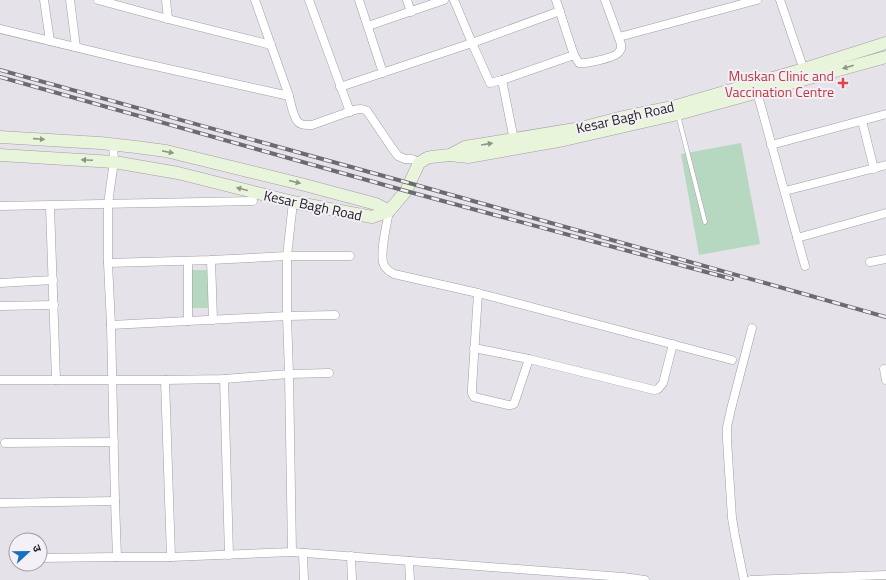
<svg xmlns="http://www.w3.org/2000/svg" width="886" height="580" font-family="'Titillium Web','Noto Sans Devanagari',sans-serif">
<rect width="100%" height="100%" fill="#e6e2e9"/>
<g fill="#b6d8c1">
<path d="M 741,143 L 760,244 L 699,255 L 681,154 Z"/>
<path d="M 192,270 L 209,270 L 210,308 L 191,308 Z"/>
</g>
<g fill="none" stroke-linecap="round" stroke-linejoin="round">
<defs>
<path id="service" d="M 678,115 L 705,222"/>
<g id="minor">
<path d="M 44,0 L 50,41"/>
<path d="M 70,0 L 76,47"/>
<path d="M 98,0 L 168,19 L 271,45"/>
<path d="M 166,0 L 168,19"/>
<path d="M 255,0 C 266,31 277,62 288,93 C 291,102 292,115 298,122 C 302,126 307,125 312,125 L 354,110 C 359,109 362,108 367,111 L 392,148 L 398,156 L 405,159 L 412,159 L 419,163"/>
<path d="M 309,0 L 350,112"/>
<path d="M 359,0 L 383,73"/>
<path d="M 407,0 L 411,12"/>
<path d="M 454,0 L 472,43 L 490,83 L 502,80 L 574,55"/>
<path d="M 556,0 L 574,55 L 579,63 C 586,64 612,58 617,54 C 619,52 620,51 621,49 L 621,44 L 605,0"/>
<path d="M 780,0 L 805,73"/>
<path d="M 368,26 L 444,0"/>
<path d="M 0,29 L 133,61 L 289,96"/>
<path d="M 619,37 L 757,0"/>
<path d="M 502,80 L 514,140"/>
<path d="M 340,87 L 472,43 L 560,11"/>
<path d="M 757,92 L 805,266"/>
<path d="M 862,121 L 874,169"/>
<path d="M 113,144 L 114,162 L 112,175 L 108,204 L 108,263 L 111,325 L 115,501 L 117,557 L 171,557 L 292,552 L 623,577 L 645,580"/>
<path d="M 771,145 L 886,114"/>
<path d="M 785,191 L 886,165"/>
<path d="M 0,206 L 253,201"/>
<path d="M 50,206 L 56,380"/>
<path d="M 389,211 C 387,223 379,255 384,265 C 386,269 390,272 394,274 L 478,293 L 732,360"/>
<path d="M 797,238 L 886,213"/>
<path d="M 211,260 L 213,320"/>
<path d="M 188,261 L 188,321"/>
<path d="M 870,262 L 886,259"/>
<path d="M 108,263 L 211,260 L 287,256 L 350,256"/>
<path d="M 0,283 L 53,280"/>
<path d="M 478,293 L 472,388 L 472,393 L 474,397 L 508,405 L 511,405 L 514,404 L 529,359"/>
<path d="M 0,306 L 54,305"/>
<path d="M 111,325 L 287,316 L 335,315"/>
<path d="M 474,348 L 529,359 L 654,390 L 658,389 L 663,383 L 673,344"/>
<path d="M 884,369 L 886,380"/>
<path d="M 224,379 L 229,555"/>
<path d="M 0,380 L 165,380 L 224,379 L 289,374 L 329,373"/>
<path d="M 165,380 L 171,557"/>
<path d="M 5,443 L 114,442"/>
<path d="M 0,503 L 115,501"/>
<path d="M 292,552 L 289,374 L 287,316 L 287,256 L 293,202"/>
<path d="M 303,553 L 304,580"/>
<path d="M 351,556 L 352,580"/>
<path d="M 40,558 L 117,557"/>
<path d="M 409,561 L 410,580"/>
<path d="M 744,580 L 735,536 L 732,518 L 727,440 L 727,427 L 731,409 L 752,328"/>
<path d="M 751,580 L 886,575"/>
</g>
<g id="secondary">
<path d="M 0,137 L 100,143 L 136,147 L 166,151 L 301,184 L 376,204 L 389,211"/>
<path d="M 0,155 L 114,162 L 178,173 L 293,202 L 372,217 L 389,211 L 406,191 L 419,163 L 427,158 L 431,157 L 450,155 L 465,147 L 581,128 L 623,117 L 676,106 L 804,69 L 886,43"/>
<path d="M 450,155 L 468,157 L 564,140 L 678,114 L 886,57"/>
</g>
</defs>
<use href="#service" stroke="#a19ea4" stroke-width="5"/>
<use href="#minor" stroke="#a19ea4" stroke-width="9"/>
<use href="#secondary" stroke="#a19ea4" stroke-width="13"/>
<use href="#service" stroke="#fff" stroke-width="4"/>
<use href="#minor" stroke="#fff" stroke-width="8"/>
<use href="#secondary" stroke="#e8f5db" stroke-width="12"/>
<defs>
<g id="rail">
<path d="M 0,70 L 409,183 L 886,317"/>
<path d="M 0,77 L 406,191 L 732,279"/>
</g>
</defs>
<use href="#rail" stroke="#6d6b6f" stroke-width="4"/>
<use href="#rail" stroke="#f3f0f6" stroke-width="2.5" stroke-dasharray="8" stroke-linecap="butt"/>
</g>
<defs><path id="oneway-solid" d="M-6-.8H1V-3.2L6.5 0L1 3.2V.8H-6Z"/></defs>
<g fill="#8f9689">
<use href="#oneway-solid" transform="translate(848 67) rotate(164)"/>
<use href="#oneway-solid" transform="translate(39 139) rotate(4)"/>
<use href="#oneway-solid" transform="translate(487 144) rotate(-9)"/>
<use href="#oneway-solid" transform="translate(168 152) rotate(11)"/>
<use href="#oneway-solid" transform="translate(87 160) rotate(-177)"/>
<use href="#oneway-solid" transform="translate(295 182) rotate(14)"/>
<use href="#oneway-solid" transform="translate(242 189) rotate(-166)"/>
</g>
<path fill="#e0444e" stroke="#f3f0f6" stroke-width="1.5" d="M841 77h4v4h4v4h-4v4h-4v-4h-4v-4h4z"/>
<g text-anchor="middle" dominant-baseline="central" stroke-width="4" stroke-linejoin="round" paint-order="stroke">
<g font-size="14" fill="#be3a42" stroke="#f3f0f6" text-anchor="end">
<text x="834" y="75">Muskan Clinic and<tspan x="834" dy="16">Vaccination Centre</tspan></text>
</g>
<g font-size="14" fill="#232224" stroke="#f3f0f6">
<text transform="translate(625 117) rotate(-13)">Kesar Bagh Road</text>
<text transform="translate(313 205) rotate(12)">Kesar Bagh Road</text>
</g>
</g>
<g transform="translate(28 552) rotate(68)"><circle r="19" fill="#f3f0f6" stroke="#a09ea2"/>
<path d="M0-3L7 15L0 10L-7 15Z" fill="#1670bd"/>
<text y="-6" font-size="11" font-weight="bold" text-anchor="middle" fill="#232224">उ</text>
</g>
</svg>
